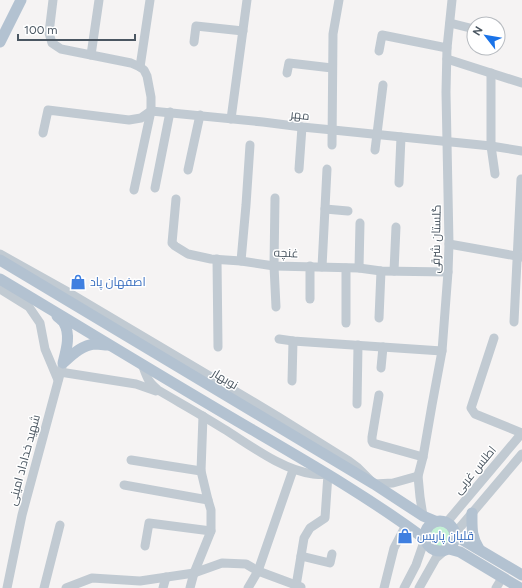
<svg xmlns="http://www.w3.org/2000/svg" width="522" height="588" font-family="Figtree,Cairo,sans-serif">
<rect width="100%" height="100%" fill="#f5f3f3"/>
<circle fill="#c3f1d5" cx="440" cy="536" r="11"/>
<g fill="none" stroke-linecap="round" stroke-linejoin="round">
<g stroke="#c1cad2" stroke-width="9">
<path d="M 53,0 L 49,33 L 52,43 L 61,49 L 131,63 L 140,67 L 144,70 L 147,76 L 151,97 L 151,111 L 134,190"/>
<path d="M 450,23 L 474,29"/>
<path d="M 194,42 L 196,26 L 243,31"/>
<path d="M 379,51 L 382,35 L 447,48"/>
<path d="M 91,55 L 99,0"/>
<path d="M 447,59 L 522,83"/>
<path d="M 140,67 L 150,0"/>
<path d="M 287,73 L 289,63 L 332,68"/>
<path d="M 491,73 L 491,146 L 495,174"/>
<path d="M 151,111 L 263,122 L 302,127 L 333,130 L 491,146 L 522,151"/>
<path d="M 231,119 L 247,0"/>
<path d="M 43,133 L 48,110 L 129,120 L 141,118 L 151,111"/>
<path d="M 332,145 L 333,34 L 339,0"/>
<path d="M 375,150 L 383,85"/>
<path d="M 299,169 L 302,127"/>
<path d="M 188,170 L 200,115"/>
<path d="M 399,183 L 401,137"/>
<path d="M 155,188 L 170,112"/>
<path d="M 275,198 L 274,266 L 276,307"/>
<path d="M 176,199 L 172,243 L 175,246 L 188,254 L 211,259 L 241,261 L 274,266 L 359,268 L 381,271 L 448,272"/>
<path d="M 325,209 L 348,211"/>
<path d="M 449,244 L 522,257"/>
<path d="M 0,254 L 68,292 L 277,416 L 349,461 L 357,467 L 374,484 L 393,483 L 418,476"/>
<path d="M 217,259 L 218,347"/>
<path d="M 241,261 L 246,205 L 250,145"/>
<path d="M 310,266 L 310,299"/>
<path d="M 322,267 L 327,169"/>
<path d="M 346,268 L 346,323"/>
<path d="M 359,268 L 360,223"/>
<path d="M 394,271 L 396,227"/>
<path d="M 0,289 L 29,307 L 40,323 L 45,349 L 58,380"/>
<path d="M 379,318 L 381,271"/>
<path d="M 514,322 L 521,179"/>
<path d="M 494,338 L 471,408 L 475,414 L 522,433"/>
<path d="M 279,339 L 293,341 L 442,351"/>
<path d="M 142,364 C 147,377 147,381 158,390 C 180,403 202,415 224,429 C 250,445 282,470 313,474 C 318,475 323,474 328,474 L 325,518 L 310,528 L 304,538 L 296,586"/>
<path d="M 381,368 L 383,347"/>
<path d="M 60,372 L 136,384 L 156,391"/>
<path d="M 292,381 L 293,341"/>
<path d="M 379,395 L 372,437 L 372,441 L 373,443 L 423,457"/>
<path d="M 357,404 L 358,345"/>
<path d="M 131,460 L 201,471"/>
<path d="M 124,485 L 208,500"/>
<path d="M 423,516 L 420,497 L 418,476 L 423,457 L 432,405 L 442,351 L 448,272 L 449,244 L 446,92 L 447,48 L 452,0"/>
<path d="M 447,522 L 522,433"/>
<path d="M 456,532 L 522,454"/>
<path d="M 145,546 L 149,523 L 211,531"/>
<path d="M 301,556 L 330,563 L 332,554"/>
<path d="M 7,588 L 22,515 L 63,363"/>
<path d="M 44,588 L 60,525"/>
<path d="M 66,588 L 92,578 L 140,581 L 194,573 L 222,563 L 246,564 L 258,571 L 301,587"/>
<path d="M 163,588 L 166,577"/>
<path d="M 190,588 L 194,573 L 211,531 L 211,510 L 208,500 L 201,471 L 203,416"/>
<path d="M 248,588 L 258,571 L 293,470"/>
<path d="M 384,588 L 394,548 L 406,525"/>
<path d="M 404,588 L 416,565 L 425,539"/>
<path d="M 419,588 L 436,558 L 444,551"/>
<path d="M 496,588 L 502,578"/>
</g>
<g stroke="#b3c2d1" stroke-width="11">
<path d="M 0,42 L 21,0"/>
<path d="M 0,260 L 374,484 L 423,516 L 435,521"/>
<path d="M 0,279 C 84,329 167,380 251,429 C 311,464 370,498 425,539"/>
<path d="M 57,316 C 59,318 63,321 64,323 C 71,335 66,351 63,363 C 72,355 82,345 95,344 C 99,344 104,345 108,345"/>
<path d="M 472,513 C 472,528 471,536 479,549"/>
<circle cx="440" cy="536" r="15"/>
<path d="M 456,536 L 522,575"/>
<path d="M 449,549 L 460,552 L 520,588"/>
</g>
</g>
<defs>
<symbol id="shop-bare" viewBox="-9 -9 18 18"><path d="M-5-2.5h2.3a2.7 3.5 0 0 1 5.4 0H5L5.5 6h-11ZM-1.5-2.5h3a1.5 2.3 0 0 0-3 0Z" fill="#3f7fe0" stroke="#fff" stroke-width="2.5" paint-order="stroke"/></symbol>
</defs>
<g fill-rule="evenodd">
<use href="#shop-bare" x="67" y="271" width="22" height="22"/>
<use href="#shop-bare" x="394" y="525" width="22" height="22"/>
</g>
<g text-anchor="middle" dominant-baseline="central" stroke-width="3" stroke-linejoin="round" paint-order="stroke">
<g font-size="12" fill="#4a5661" stroke="#fff">
<text transform="translate(300 115) rotate(6)">مهر</text>
<text transform="translate(436 239) rotate(-89)">گلستان شرقی</text>
<text transform="translate(286 253) rotate(2)">غنچه</text>
<text transform="translate(225 379) rotate(31)">نوبهار</text>
<text transform="translate(24 460) rotate(-75)">شهید خداداد امینی</text>
<text transform="translate(475 470) rotate(-50)">اطلس غربی</text>
</g>
<g font-size="12" fill="#366cbe" stroke="#fff" text-anchor="start">
<text x="90" y="282">اصفهان پاد</text>
<text x="417" y="536">قلیان پاریس</text>
</g>
</g>
<g transform="translate(486 36) rotate(301)"><circle r="19" fill="#ffffff" stroke="#b7bbc0"/>
<path d="M0-3L7 15L0 10L-7 15Z" fill="#1a73e8"/>
<text y="-6" font-size="11" font-weight="bold" text-anchor="middle" fill="#4a5661">N</text>
</g>
<path d="M18 34v6h117v-6" fill="none" stroke="#4a5661" stroke-width="2"/>
<text x="24" y="34" font-size="12" fill="#4a5661" stroke="#ffffff" stroke-width="3" paint-order="stroke">100 m</text>
</svg>
